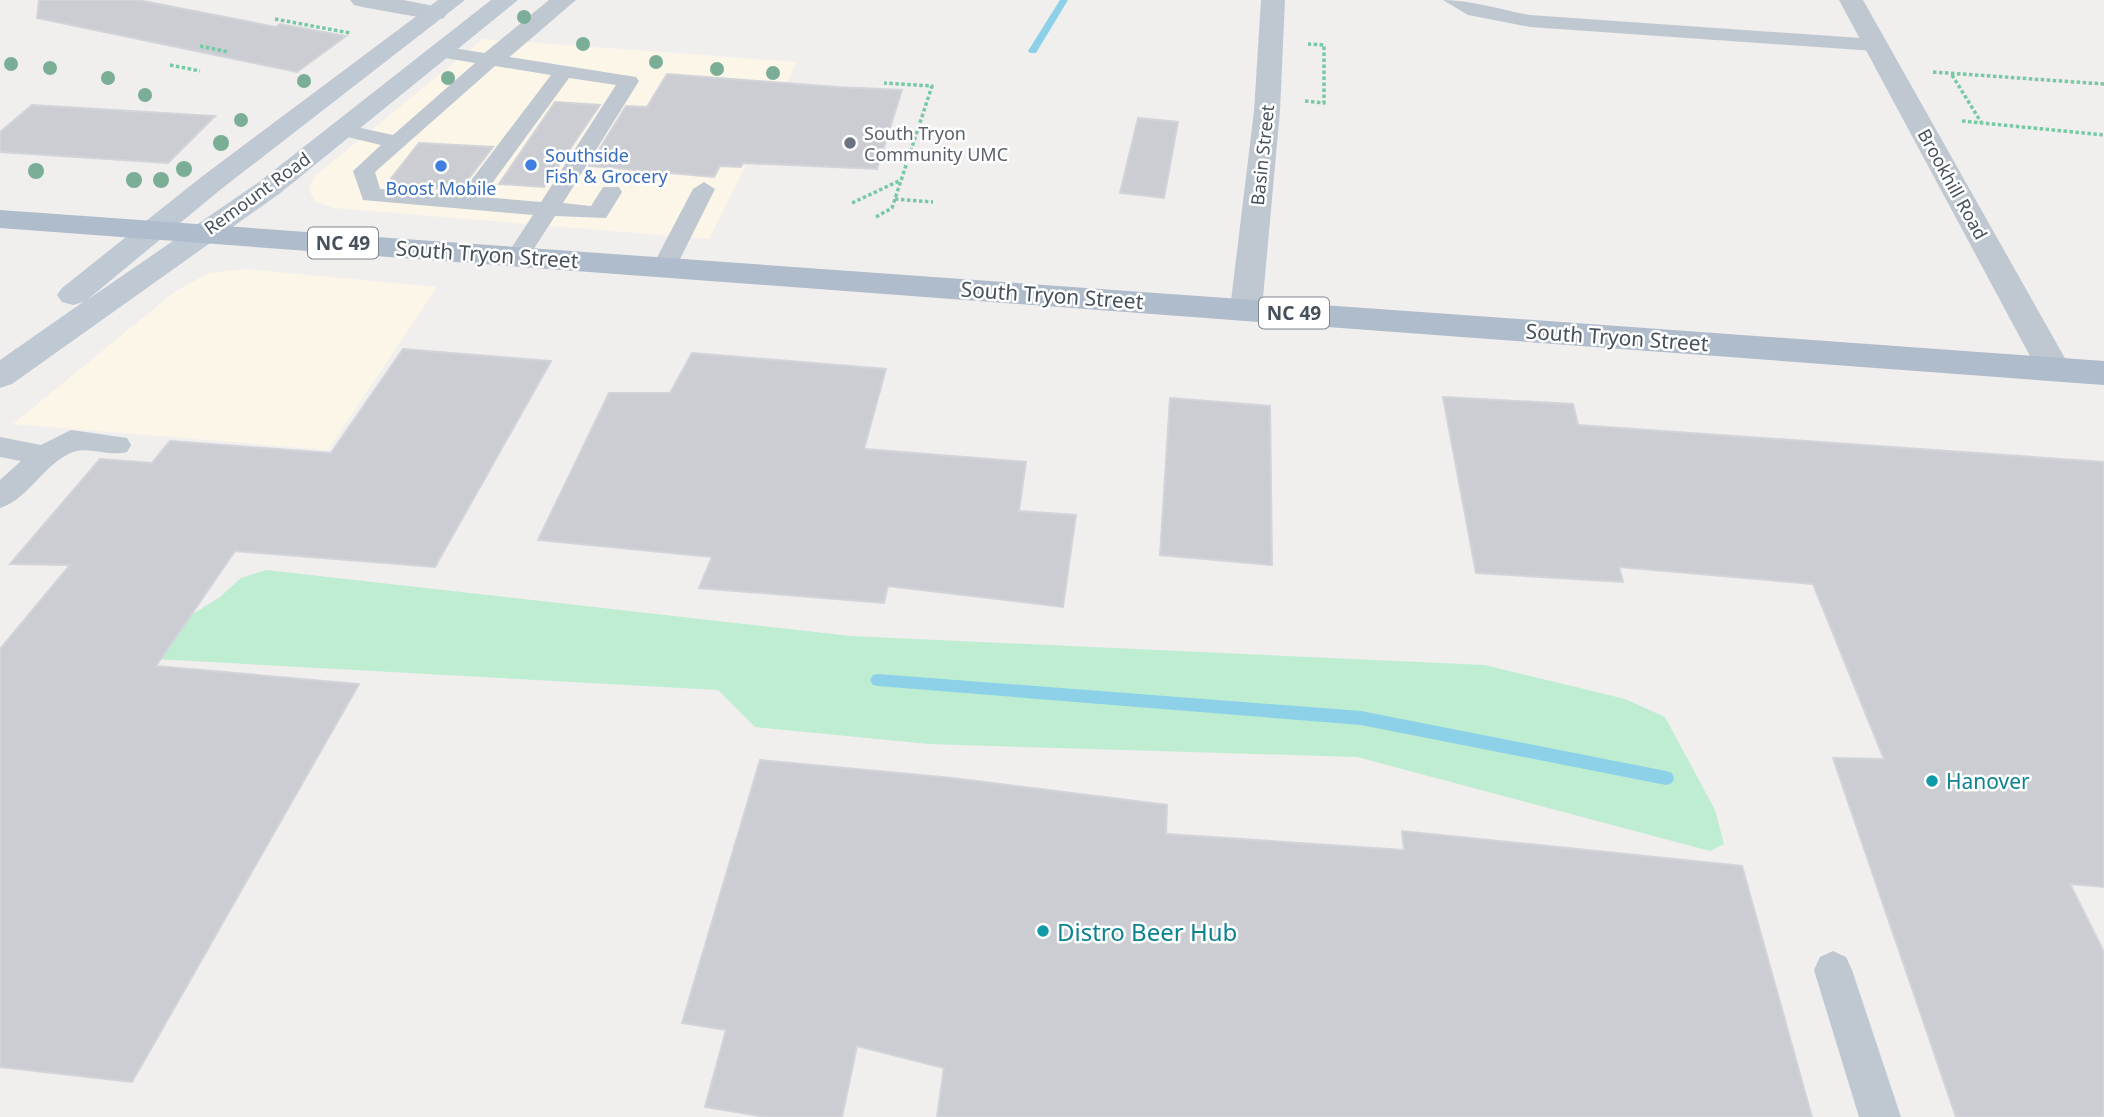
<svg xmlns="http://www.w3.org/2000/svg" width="2104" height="1117" font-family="'Noto Sans',sans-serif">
<rect width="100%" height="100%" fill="#f1eeee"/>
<g fill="#fbf6e8">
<path d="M 483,39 L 797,62 L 709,239 L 334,208 L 315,202 L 309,189 L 315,176 Z"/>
<path d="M 245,269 L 437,287 L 328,450 L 13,424 L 173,293 L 209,273 Z"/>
</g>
<path fill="#beedd2" d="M 266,570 L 851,636 L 1485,665 L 1625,699 L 1665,717 L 1715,810 L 1724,844 L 1710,851 L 1357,757 L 929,744 L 755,727 L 718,690 L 155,659 L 163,633 L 220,597 L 241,578 Z"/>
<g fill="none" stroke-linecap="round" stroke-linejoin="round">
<g fill="#8cd1e8" fill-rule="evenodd">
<path d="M 1060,0 L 1068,0 L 1036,53 L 1030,53 L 1028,51 Z"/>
<path d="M 878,674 L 1361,711 L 1666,771 L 1672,773 L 1674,778 L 1672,783 L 1666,785 L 1361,725 L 878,686 L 873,685 L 870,680 L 873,675 Z"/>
</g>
</g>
<g fill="#cbcdd3" stroke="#d2d4d9" stroke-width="2">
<path d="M 39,0 L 138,0 L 276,27 L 280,24 L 346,36 L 297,72 L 37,18 Z"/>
<path d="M 667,74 L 837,87 L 902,90 L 877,169 L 743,163 L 741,167 L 720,166 L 714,177 L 589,166 L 626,106 L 647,107 Z"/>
<path d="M 555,102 L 600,105 L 544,187 L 499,184 Z"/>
<path d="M 32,105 L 215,116 L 168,163 L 0,152 L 0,132 Z"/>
<path d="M 1138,118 L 1178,122 L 1164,198 L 1120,193 Z"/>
<path d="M 419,143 L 493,147 L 460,190 L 386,185 Z"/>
<path d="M 403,349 L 551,361 L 435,567 L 235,551 L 156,666 L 359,684 L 132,1082 L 0,1067 L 0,649 L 70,565 L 10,564 L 100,459 L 152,463 L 170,441 L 331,453 Z"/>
<path d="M 692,353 L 886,369 L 864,449 L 1026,462 L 1019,511 L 1076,515 L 1063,607 L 888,586 L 884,603 L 699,588 L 712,557 L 538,540 L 609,393 L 670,393 Z"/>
<path d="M 1443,397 L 1573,404 L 1578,425 L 2104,462 L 2104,887 L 2070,884 L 2104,952 L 2104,1117 L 1956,1117 L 1833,758 L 1884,759 L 1813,584 L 1619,567 L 1623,582 L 1476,573 Z"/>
<path d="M 1170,398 L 1270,406 L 1272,565 L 1160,555 Z"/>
<path d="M 760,760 L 952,778 L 1167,805 L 1166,834 L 1404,850 L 1402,831 L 1742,866 L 1812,1117 L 937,1117 L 944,1068 L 857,1046 L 842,1117 L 766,1117 L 705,1107 L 726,1030 L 682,1023 Z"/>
</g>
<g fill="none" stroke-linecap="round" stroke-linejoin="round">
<g stroke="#77c9a4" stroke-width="3.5" stroke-dasharray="3.5 2.5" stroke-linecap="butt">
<path d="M 275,19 L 350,33"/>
<path d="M 200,46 L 228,52"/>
<path d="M 170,65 L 200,71"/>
<path d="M 1933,72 L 2104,84"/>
<path d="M 1952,75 L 1981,122"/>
<path d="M 1305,101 L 1324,103 L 1324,45 L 1308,44"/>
<path d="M 1962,121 L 2104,135"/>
<path d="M 895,199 L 933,202"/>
<path d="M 852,203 L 901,180"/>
<path d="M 876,217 L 892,208 L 932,86 L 884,83"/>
</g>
<g fill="#bfc8d0" fill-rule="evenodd">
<path d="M 1443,0 C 1472,0 1501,10 1530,15 L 1875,39 L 1885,45 L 1875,51 L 1530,27 L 1468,15 Z"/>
<path d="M 440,46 L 636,77 L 639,81 L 563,203 L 591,206 L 603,187 L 619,187 L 622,192 L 606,218 L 555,216 L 526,261 L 510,261 L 506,256 L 533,215 L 363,200 L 353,171 L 381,145 L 335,134 L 331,130 L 342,124 L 393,135 L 475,63 L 433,56 L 430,52 L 433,48 ZM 495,66 L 551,75 L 460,195 L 380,189 L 375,172 ZM 569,78 L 616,85 L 541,202 L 482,197 Z"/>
<path d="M 704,182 L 715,189 L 676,267 L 672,272 L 656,272 L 652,267 L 693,189 Z"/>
<path d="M 71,430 L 127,438 L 131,445 L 127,452 C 110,457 89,446 73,452 C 44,463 29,499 0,508 L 0,480 L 21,461 L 0,457 L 0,437 L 41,445 Z"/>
<path d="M 1833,951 L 1846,957 L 1852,970 L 1901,1117 L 1859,1117 L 1814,970 L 1820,957 Z"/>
</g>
<g fill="#bfc8d0" fill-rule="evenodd">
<path d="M 350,0 L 403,0 L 444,8 L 447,13 L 444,18 L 435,20 L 362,7 L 354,5 Z"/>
<path d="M 549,0 L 576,0 L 500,65 L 482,65 L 478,60 L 482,55 Z"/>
<path d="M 1261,0 L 1285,0 L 1280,111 L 1262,309 L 1257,316 L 1246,319 L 1235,316 L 1230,309 L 1254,111 Z"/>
<path d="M 1839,0 L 1863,0 L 2071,369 L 2066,377 L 2054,381 L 2042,377 L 2037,369 Z"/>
</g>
<path fill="#bfc9d4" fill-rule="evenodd" d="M 438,0 L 465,0 L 220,190 L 87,300 L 259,182 L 491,0 L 518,0 L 279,194 L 12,384 L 0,388 L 0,360 L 83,302 L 73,305 L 62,302 L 57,295 L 62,288 L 200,178 Z"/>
<path fill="#afbccc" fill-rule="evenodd" d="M 0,210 L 2104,361 L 2104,385 L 0,228 Z"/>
</g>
<g fill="#7bae96">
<circle cx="524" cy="17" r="7"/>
<circle cx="583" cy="44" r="7"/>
<circle cx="656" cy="62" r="7"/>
<circle cx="11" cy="64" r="7"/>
<circle cx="50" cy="68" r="7"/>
<circle cx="717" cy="69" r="7"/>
<circle cx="773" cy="73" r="7"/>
<circle cx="108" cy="78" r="7"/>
<circle cx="448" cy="78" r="7"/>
<circle cx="304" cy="81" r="7"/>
<circle cx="145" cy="95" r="7"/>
<circle cx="241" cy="120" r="7"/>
<circle cx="221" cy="143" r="8"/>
<circle cx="184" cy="169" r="8"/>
<circle cx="36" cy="171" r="8"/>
<circle cx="134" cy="180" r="8"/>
<circle cx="161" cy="180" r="8"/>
</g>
<circle fill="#6b7280" stroke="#fff" stroke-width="2.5" cx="850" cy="143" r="7"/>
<g fill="#3f7fe0" stroke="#fff" stroke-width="2.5">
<circle cx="531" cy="165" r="7"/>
<circle cx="441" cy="166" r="7"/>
</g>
<g fill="#0f9aa8" stroke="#fff" stroke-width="2.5">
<circle cx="1932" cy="781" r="7"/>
<circle cx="1043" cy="931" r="7"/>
</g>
<g text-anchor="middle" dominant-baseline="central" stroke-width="5" stroke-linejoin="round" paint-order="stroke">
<g font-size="18" fill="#5b616d" stroke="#fff" text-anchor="start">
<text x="864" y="133">South Tryon<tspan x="864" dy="21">Community UMC</tspan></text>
</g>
<g font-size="18" fill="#366cbe" stroke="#fff" text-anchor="start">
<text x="545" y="155">Southside<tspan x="545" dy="21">Fish &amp; Grocery</tspan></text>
<text x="441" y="188" text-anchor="middle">Boost Mobile</text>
</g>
<g font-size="18" fill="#47515b" stroke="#fff">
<text transform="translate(1262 155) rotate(-84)">Basin Street</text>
<text transform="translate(1953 184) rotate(61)">Brookhill Road</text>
<text transform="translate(257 193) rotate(-36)">Remount Road</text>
</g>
<g fill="#fff" stroke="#7e858c" stroke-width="2">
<rect x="308" y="227.5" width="70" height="31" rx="5"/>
<rect x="1259" y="297.5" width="70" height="31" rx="5"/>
</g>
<g font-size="19" font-weight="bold" fill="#47515b">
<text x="343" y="243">NC 49</text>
<text x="1294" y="313">NC 49</text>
</g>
<g font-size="21" fill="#47515b" stroke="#fff">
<text transform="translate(487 254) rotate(4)">South Tryon Street</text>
<text transform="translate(1052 295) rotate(4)">South Tryon Street</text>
<text transform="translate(1617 337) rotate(4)">South Tryon Street</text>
</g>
<g font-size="21" fill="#0d838f" stroke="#fff" text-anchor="start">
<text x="1946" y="781">Hanover</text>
</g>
<g font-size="24" fill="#0d838f" stroke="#fff" text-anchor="start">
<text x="1057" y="931">Distro Beer Hub</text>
</g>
</g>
</svg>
